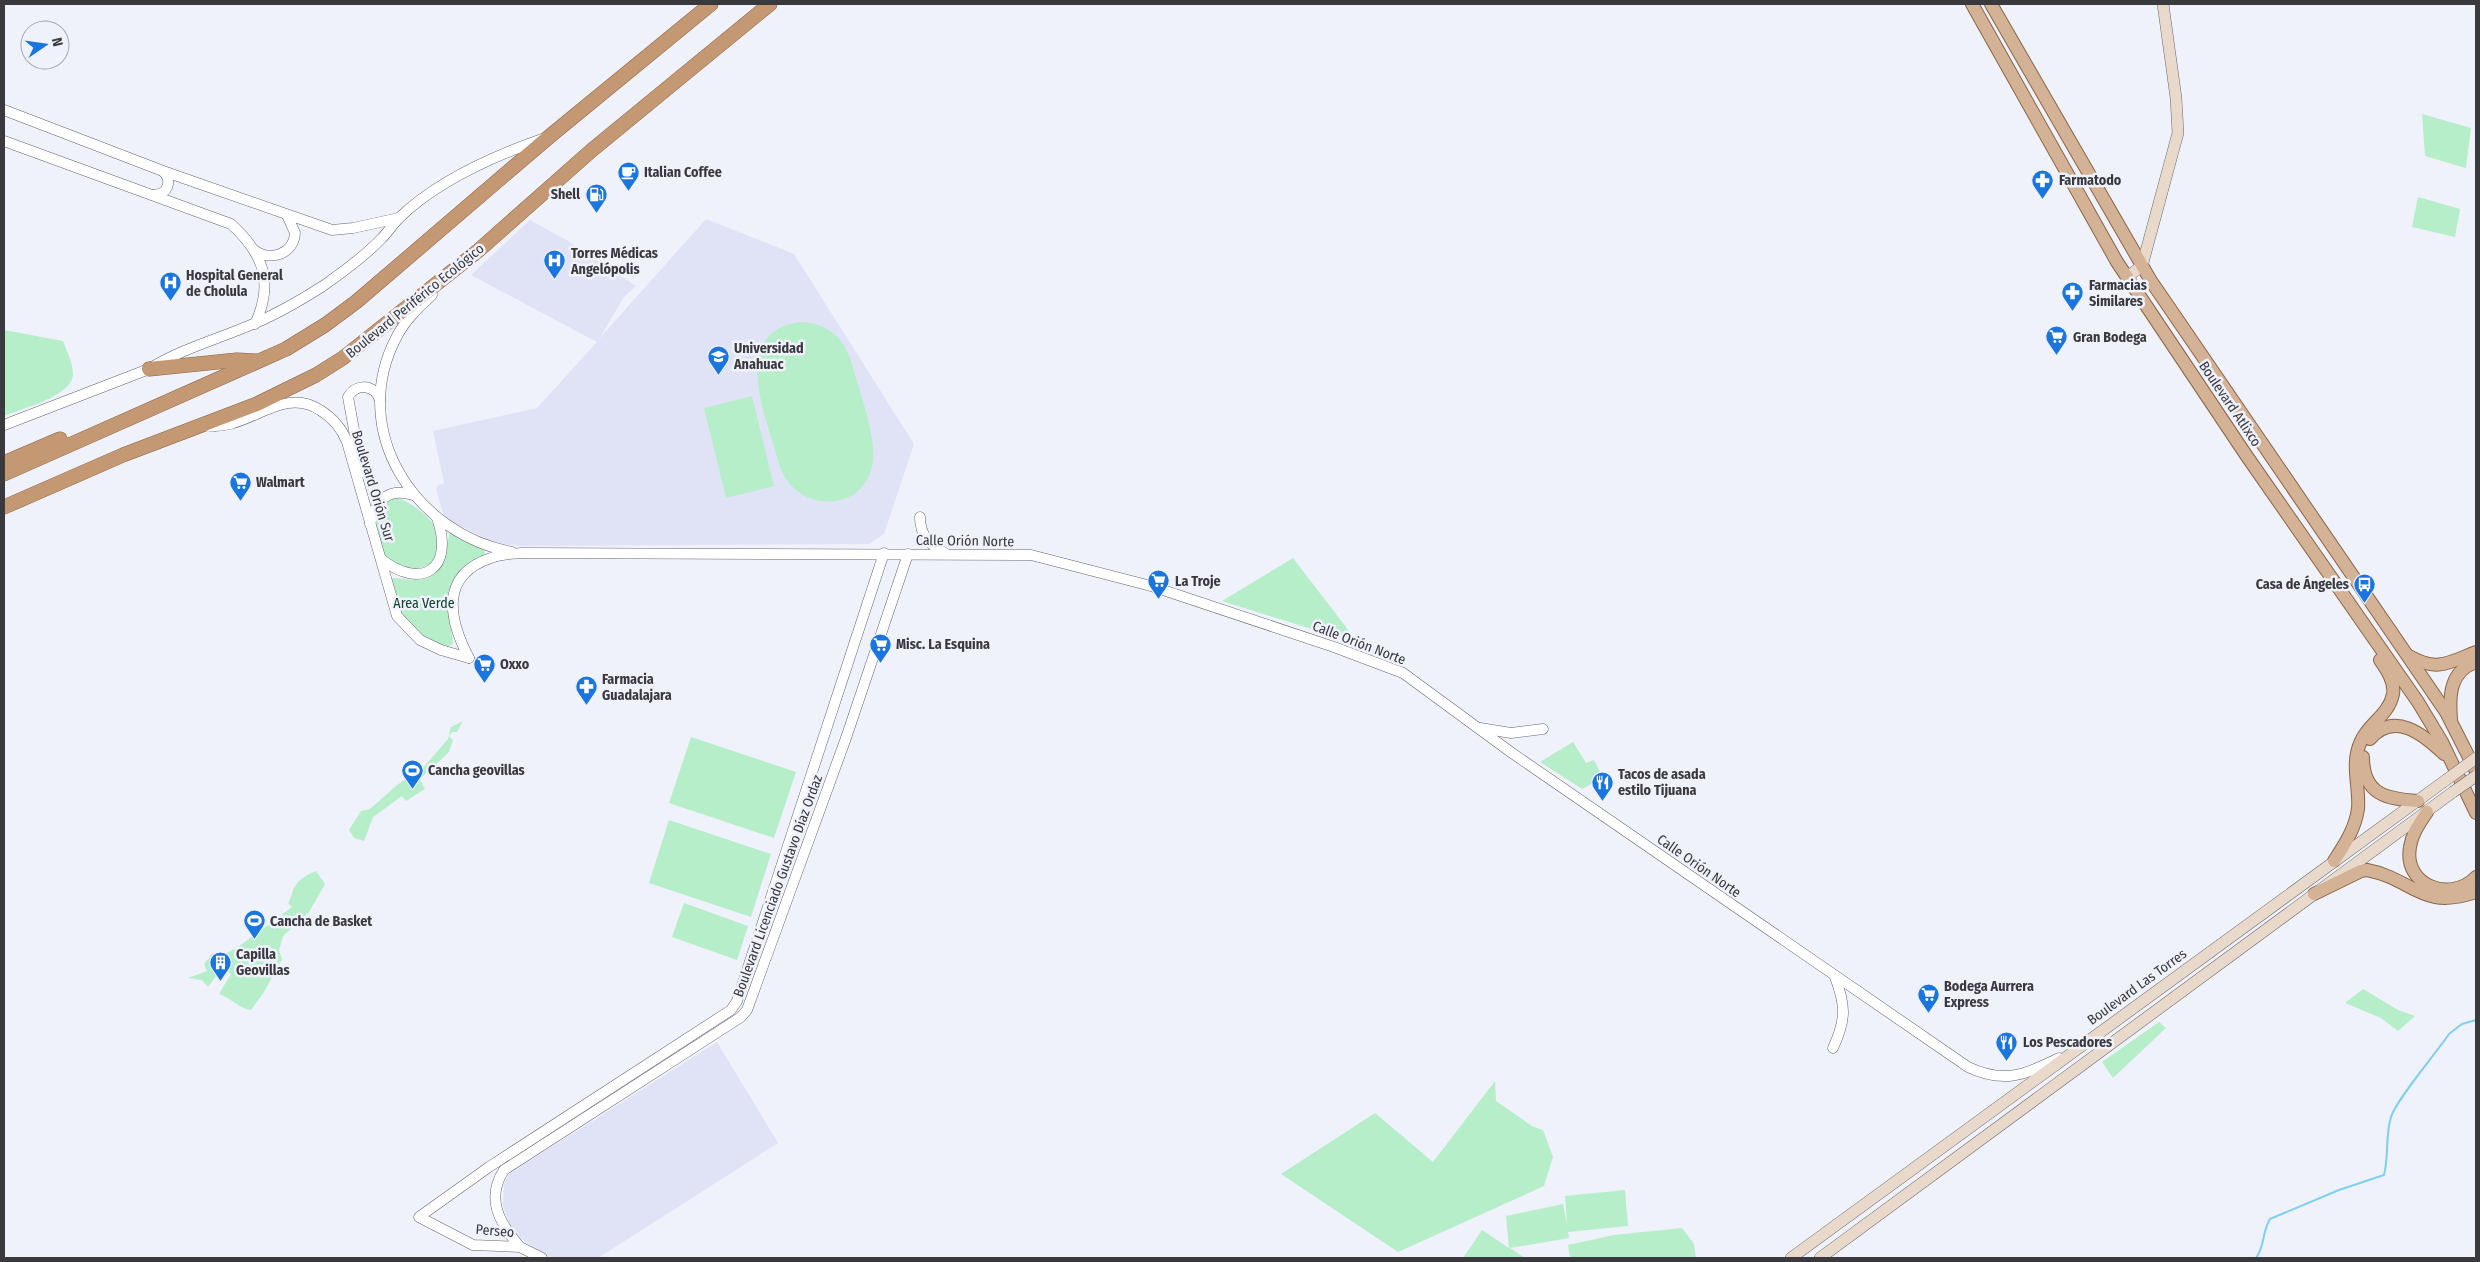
<svg xmlns="http://www.w3.org/2000/svg" width="2480" height="1262" font-family="'Fira Sans Condensed',sans-serif">
<rect width="100%" height="100%" fill="#eff1fb"/>
<g fill="#e0e3f5">
<path d="M 706,219 L 794,254 L 914,444 L 884,534 L 869,544 L 521,546 L 493,542 L 448,520 L 443,513 L 436,489 L 438,485 L 444,483 L 433,431 L 537,408 L 597,342 L 471,275 L 530,220 L 568,241 L 636,286 L 624,297 L 599,339 Z"/>
<path d="M 717,1042 L 778,1143 L 598,1258 L 557,1258 L 544,1255 L 513,1233 L 503,1207 L 504,1184 L 509,1174 Z"/>
</g>
<g fill="#b7eeca">
<path d="M 2422,114 L 2471,128 L 2466,168 L 2425,156 Z"/>
<path d="M 2418,197 L 2460,209 L 2455,237 L 2412,227 Z"/>
<path d="M 801,322 C 825,323 842,335 850,358 C 857,383 877,437 873,462 C 865,514 797,514 780,467 C 768,422 726,331 801,322 Z"/>
<path d="M 4,330 L 63,341 C 67,352 73,363 73,375 C 72,396 21,409 4,416 Z"/>
<path d="M 752,396 L 774,486 L 726,498 L 704,408 Z"/>
<path d="M 396,497 C 412,503 437,520 440,538 C 445,566 412,577 393,563 C 390,561 386,558 384,555 C 378,547 377,532 374,522 C 379,510 383,501 396,497 Z"/>
<path d="M 450,530 L 480,546 L 484,549 L 485,554 L 463,574 L 451,626 L 453,644 C 439,655 406,627 400,613 C 396,602 394,589 392,578 C 400,578 408,580 416,580 C 445,579 446,552 450,530 Z"/>
<path d="M 1293,558 L 1359,644 L 1222,601 Z"/>
<path d="M 463,721 L 457,732 L 452,732 L 449,736 L 453,740 L 449,752 L 420,779 L 425,789 L 406,801 L 402,796 L 373,817 L 364,841 L 354,838 L 349,830 L 361,811 L 370,809 L 397,785 L 423,768 L 448,739 L 451,727 Z"/>
<path d="M 691,737 L 796,772 L 774,838 L 669,803 Z"/>
<path d="M 1573,742 L 1586,763 L 1594,760 L 1603,778 L 1582,789 L 1540,762 Z"/>
<path d="M 669,820 L 771,854 L 751,917 L 649,883 Z"/>
<path d="M 316,871 L 325,884 L 309,912 L 283,936 L 279,950 L 282,959 L 264,992 L 251,1010 C 238,1008 231,998 219,994 L 231,974 L 222,968 L 208,987 L 202,980 L 188,978 L 207,971 L 204,964 L 213,953 L 223,955 L 238,947 L 292,907 L 288,903 C 292,897 292,890 296,885 C 300,878 309,874 316,871 Z"/>
<path d="M 684,903 L 748,926 L 737,960 L 672,937 Z"/>
<path d="M 2363,989 L 2398,1010 L 2415,1016 L 2398,1031 L 2381,1018 L 2345,1003 Z"/>
<path d="M 2159,1022 L 2166,1028 L 2113,1078 L 2102,1062 Z"/>
<path d="M 1495,1081 L 1496,1101 L 1532,1126 L 1543,1130 L 1553,1157 L 1544,1186 L 1398,1252 L 1281,1174 L 1375,1113 L 1433,1162 Z"/>
<path d="M 1625,1190 L 1628,1226 L 1568,1232 L 1569,1238 L 1510,1248 L 1525,1258 L 1463,1258 L 1482,1230 L 1509,1248 L 1506,1216 L 1563,1204 L 1567,1225 L 1565,1196 Z"/>
<path d="M 1682,1228 L 1694,1244 L 1696,1258 L 1570,1258 L 1568,1245 L 1614,1235 Z"/>
</g>
<g fill="none" stroke-linecap="round" stroke-linejoin="round">
<path stroke="#7ed0ee" stroke-width="2" d="M 2256,1258 C 2265,1246 2262,1232 2270,1219 L 2339,1190 L 2384,1175 C 2389,1156 2385,1137 2391,1117 C 2396,1100 2437,1052 2449,1034 L 2462,1024 L 2476,1020"/>
<defs>
<g id="tertiary">
<path d="M 4,110 L 163,171 L 332,230 L 353,228 L 399,218"/>
<path d="M 4,141 L 231,224 C 264,254 274,283 255,324"/>
<path d="M 154,195 C 168,194 173,181 163,171"/>
<path d="M 254,250 C 270,262 294,254 295,233 L 287,215"/>
<path d="M 432,295 C 418,308 405,320 396,338 C 348,431 415,534 512,552"/>
<path d="M 4,425 L 149,369 C 181,349 218,339 253,324 C 277,314 301,300 323,286 C 343,272 365,256 382,238 C 388,232 393,224 399,218 C 436,182 496,155 545,138"/>
<path d="M 205,425 C 245,434 281,384 320,410 C 333,418 342,429 347,442 L 397,616 L 420,640 L 441,650 L 469,658"/>
<path d="M 360,473 L 359,457 L 348,397 C 357,382 375,385 380,400"/>
<path d="M 920,517 C 920,536 930,545 945,553"/>
<path d="M 370,524 C 376,500 388,487 413,495"/>
<path d="M 381,559 C 422,591 455,569 437,518"/>
<path d="M 469,658 C 449,620 439,575 491,558 C 501,554 512,554 522,553 L 1031,555 L 1151,586 L 1334,647 L 1403,673 L 1512,753 L 1968,1067 C 2004,1084 2025,1075 2059,1058"/>
<path d="M 1480,728 L 1511,733 L 1543,729"/>
<path d="M 1833,1048 C 1846,1020 1846,1006 1835,977"/>
<path d="M 520,1247 C 500,1224 485,1199 504,1170 L 741,1017 L 747,1010 L 846,738 L 908,554"/>
<path d="M 542,1258 L 520,1247 L 473,1245 L 419,1217 L 489,1167 L 731,1010 L 737,1001 L 884,553"/>
</g>
<g id="secondary">
<path d="M 2127,277 L 2142,266 L 2178,133 L 2176,98 L 2163,4"/>
<path d="M 1791,1258 L 2446,780"/>
<path d="M 1820,1258 L 2453,792"/>
</g>
<g id="primary">
<path d="M 1972,4 L 2117,262 L 2246,455 L 2418,702 L 2442,742 L 2476,813"/>
<path d="M 1991,4 L 2151,281 L 2446,712 L 2476,771"/>
<path d="M 2409,656 C 2437,672 2448,663 2476,652"/>
<path d="M 2451,719 C 2449,695 2450,671 2476,662"/>
<path d="M 2370,739 C 2394,710 2424,735 2444,754"/>
<path d="M 2363,757 C 2363,795 2387,799 2418,801"/>
<path d="M 2427,812 C 2420,823 2412,833 2410,847 C 2403,886 2451,903 2476,877"/>
<path d="M 2334,861 C 2345,844 2355,829 2358,809 C 2360,786 2350,764 2361,741 C 2369,723 2389,715 2393,694 C 2395,682 2387,670 2380,660"/>
<path d="M 2314,894 L 2361,871 L 2367,870 C 2414,879 2421,911 2476,892"/>
</g>
<g id="trunk">
<path d="M 149,369 L 237,360 L 256,361"/>
<path d="M 4,463 L 60,439"/>
<path d="M 4,474 L 286,349 L 325,325 L 356,302 L 550,136 L 711,4"/>
<path d="M 4,507 L 123,455 L 257,404 L 316,375 L 343,358 L 479,250 L 592,150 L 770,4"/>
</g>
</defs>
<use href="#tertiary" stroke="#656670" stroke-width="11"/>
<use href="#secondary" stroke="#656670" stroke-width="12"/>
<use href="#primary" stroke="#8a6649" stroke-width="14"/>
<use href="#trunk" stroke="#8a6649" stroke-width="15"/>
<use href="#tertiary" stroke="#fff" stroke-width="10"/>
<use href="#secondary" stroke="#e9d9ca" stroke-width="11"/>
<use href="#primary" stroke="#d3b295" stroke-width="12"/>
<use href="#trunk" stroke="#c49872" stroke-width="14"/>
<defs>
<g id="secondary-bridge">
<path d="M 2446,780 L 2476,758"/>
<path d="M 2453,792 L 2476,776"/>
</g>
</defs>
<use href="#secondary-bridge" stroke="#656670" stroke-width="12" stroke-linecap="butt"/>
<use href="#secondary-bridge" stroke="#e9d9ca" stroke-width="11"/>
</g>
<defs>
<symbol id="cafe-pin" viewBox="-11 -11 22 30"><path d="M0 17L-7.5 6A9.5 9.5 0 1 1 7.5 6Z" fill="#1b75de" stroke="#eff1fb"/><path d="M-5.5-4.5H6V0H3Q3 3.5 0 3.5H-2.5Q-5.5 3.5-5.5 0ZM3-3.2v2h1.7v-2ZM-6 4.5H4V6H-6Z" fill="#fff"/></symbol>
<symbol id="pharmacy-pin" viewBox="-11 -11 22 30"><path d="M0 17L-7.5 6A9.5 9.5 0 1 1 7.5 6Z" fill="#1b75de" stroke="#eff1fb"/><path d="M-2-6h4v4h4v4h-4v4h-4v-4h-4v-4h4Z" fill="#fff"/></symbol>
<symbol id="fuel-pin" viewBox="-11 -11 22 30"><path d="M0 17L-7.5 6A9.5 9.5 0 1 1 7.5 6Z" fill="#1b75de" stroke="#eff1fb"/><path d="M-5.5-6h7V0h2V4h1.3V-2.5L3-4.5l.8-.8L6-3V5H2.5V1h-1V6h-7ZM-4.2-4.7v3.2H.2V-4.7Z" fill="#fff"/></symbol>
<symbol id="hospital-pin" viewBox="-11 -11 22 30"><path d="M0 17L-7.5 6A9.5 9.5 0 1 1 7.5 6Z" fill="#1b75de" stroke="#eff1fb"/><path d="M-5-5h3v3.5h4V-5h3V5h-3V1.5h-4V5h-3Z" fill="#fff"/></symbol>
<symbol id="supermarket-pin" viewBox="-11 -11 22 30"><path d="M0 17L-7.5 6A9.5 9.5 0 1 1 7.5 6Z" fill="#1b75de" stroke="#eff1fb"/><path d="M-6-5.5h2.5l.6 2H6L4.5 2H-2.5L-4.4-4H-6ZM-1.5 3.2a1.3 1.3 0 1 0 .1 0ZM3 3.2a1.3 1.3 0 1 0 .1 0Z" fill="#fff"/></symbol>
<symbol id="university-pin" viewBox="-11 -11 22 30"><path d="M0 17L-7.5 6A9.5 9.5 0 1 1 7.5 6Z" fill="#1b75de" stroke="#eff1fb"/><path d="M0-5L7-2L0 1L-7-2ZM-4 1L0 2.5L4 1V4Q0 6-4 4Z" fill="#fff"/></symbol>
<symbol id="bus-pin" viewBox="-11 -11 22 30"><path d="M0 17L-7.5 6A9.5 9.5 0 1 1 7.5 6Z" fill="#1b75de" stroke="#eff1fb"/><path d="M-5-6H5V4H4V6H2V4H-2V6H-4V4H-5ZM-3.5-4V0h7V-4ZM-3.5 1.2v1.5H-2V1.2ZM2 1.2v1.5H3.5V1.2Z" fill="#fff"/></symbol>
<symbol id="stadium-pin" viewBox="-11 -11 22 30"><path d="M0 17L-7.5 6A9.5 9.5 0 1 1 7.5 6Z" fill="#1b75de" stroke="#eff1fb"/><path d="M0-5a6.5 5 0 1 0 0 10a6.5 5 0 1 0 0-10ZM-3.5-1.8h7v3.6h-7Z" fill="#fff"/></symbol>
<symbol id="restaurant-pin" viewBox="-11 -11 22 30"><path d="M0 17L-7.5 6A9.5 9.5 0 1 1 7.5 6Z" fill="#1b75de" stroke="#eff1fb"/><path d="M-5-6h1v4h1v-4h1v4h1v-4h1v5L-1.5 .5V6h-2V.5L-5-1ZM5-6V6H3V1.5H1.5Q1.5-4 5-6Z" fill="#fff"/></symbol>
<symbol id="building-pin" viewBox="-11 -11 22 30"><path d="M0 17L-7.5 6A9.5 9.5 0 1 1 7.5 6Z" fill="#1b75de" stroke="#eff1fb"/><path d="M-4-6H4V6H1V3H-1V6H-4ZM-2.5-4.3h1.7v1.8h-1.7ZM.8-4.3h1.7v1.8H.8ZM-2.5-1h1.7V.8h-1.7ZM.8-1h1.7V.8H.8Z" fill="#fff"/></symbol>
</defs>
<g fill-rule="evenodd">
<use href="#cafe-pin" x="616" y="160" width="25" height="34"/>
<use href="#pharmacy-pin" x="2030" y="168" width="25" height="34"/>
<use href="#fuel-pin" x="584" y="182" width="25" height="34"/>
<use href="#hospital-pin" x="542" y="248" width="25" height="34"/>
<use href="#hospital-pin" x="158" y="270" width="25" height="34"/>
<use href="#pharmacy-pin" x="2060" y="280" width="25" height="34"/>
<use href="#supermarket-pin" x="2044" y="324" width="25" height="34"/>
<use href="#university-pin" x="706" y="344" width="25" height="34"/>
<use href="#supermarket-pin" x="228" y="470" width="25" height="34"/>
<use href="#supermarket-pin" x="1146" y="568" width="25" height="34"/>
<use href="#bus-pin" x="2352" y="572" width="25" height="34"/>
<use href="#supermarket-pin" x="868" y="632" width="25" height="34"/>
<use href="#supermarket-pin" x="472" y="652" width="25" height="34"/>
<use href="#pharmacy-pin" x="574" y="674" width="25" height="34"/>
<use href="#stadium-pin" x="400" y="758" width="25" height="34"/>
<use href="#restaurant-pin" x="1590" y="770" width="25" height="34"/>
<use href="#stadium-pin" x="242" y="908" width="25" height="34"/>
<use href="#building-pin" x="208" y="950" width="25" height="34"/>
<use href="#supermarket-pin" x="1916" y="982" width="25" height="34"/>
<use href="#restaurant-pin" x="1994" y="1030" width="25" height="34"/>
</g>
<g text-anchor="middle" dominant-baseline="central" stroke-width="5" stroke-linejoin="round" paint-order="stroke">
<g font-size="14" font-weight="bold" fill="#39393e" stroke="#eff1fb" text-anchor="start">
<text x="644" y="172">Italian Coffee</text>
<text x="2059" y="180">Farmatodo</text>
<text x="580" y="194" text-anchor="end">Shell</text>
<text x="571" y="253">Torres Médicas<tspan x="571" dy="16">Angelópolis</tspan></text>
<text x="186" y="275">Hospital General<tspan x="186" dy="16">de Cholula</tspan></text>
<text x="2089" y="285">Farmacias<tspan x="2089" dy="16">Similares</tspan></text>
<text x="2073" y="337">Gran Bodega</text>
<text x="734" y="348">Universidad<tspan x="734" dy="16">Anahuac</tspan></text>
<text x="256" y="482">Walmart</text>
<text x="1175" y="581">La Troje</text>
<text x="2349" y="584" text-anchor="end">Casa de Ángeles</text>
<text x="896" y="644">Misc. La Esquina</text>
<text x="500" y="664">Oxxo</text>
<text x="602" y="679">Farmacia<tspan x="602" dy="16">Guadalajara</tspan></text>
<text x="428" y="770">Cancha geovillas</text>
<text x="1618" y="774">Tacos de asada<tspan x="1618" dy="16">estilo Tijuana</tspan></text>
<text x="270" y="921">Cancha de Basket</text>
<text x="236" y="954">Capilla<tspan x="236" dy="16">Geovillas</tspan></text>
<text x="1944" y="986">Bodega Aurrera<tspan x="1944" dy="16">Express</tspan></text>
<text x="2023" y="1042">Los Pescadores</text>
</g>
<g font-size="14" fill="#39393e" stroke="#eff1fb">
<text transform="translate(415 301) rotate(-39)">Boulevard Periférico Ecológico</text>
<text transform="translate(2230 404) rotate(56)">Boulevard Atlixco</text>
<text transform="translate(373 486) rotate(73)">Boulevard Orión Sur</text>
<text transform="translate(965 541) rotate(1)">Calle Orión Norte</text>
<text transform="translate(1359 643) rotate(21)">Calle Orión Norte</text>
<text transform="translate(1699 866) rotate(35)">Calle Orión Norte</text>
<text transform="translate(778 886) rotate(-70)">Boulevard Licenciado Gustavo Díaz Ordaz</text>
<text transform="translate(2137 987) rotate(-36)">Boulevard Las Torres</text>
<text transform="translate(495 1231) rotate(5)">Perseo</text>
</g>
<g font-size="14" fill="#0e4327" stroke="#eff1fb">
<text x="424" y="603">Area Verde</text>
</g>
</g>
<rect width="2480" height="1262" fill="none" stroke="#39393e" stroke-width="10"/>
<g transform="translate(45 45) rotate(77)"><circle r="24" fill="#eff1fb" stroke="#a6a7af"/>
<path d="M0-4L9 19L0 12L-9 19Z" fill="#1b75de"/>
<text y="-8" font-size="14" font-weight="bold" text-anchor="middle" fill="#39393e">N</text>
</g>
</svg>
